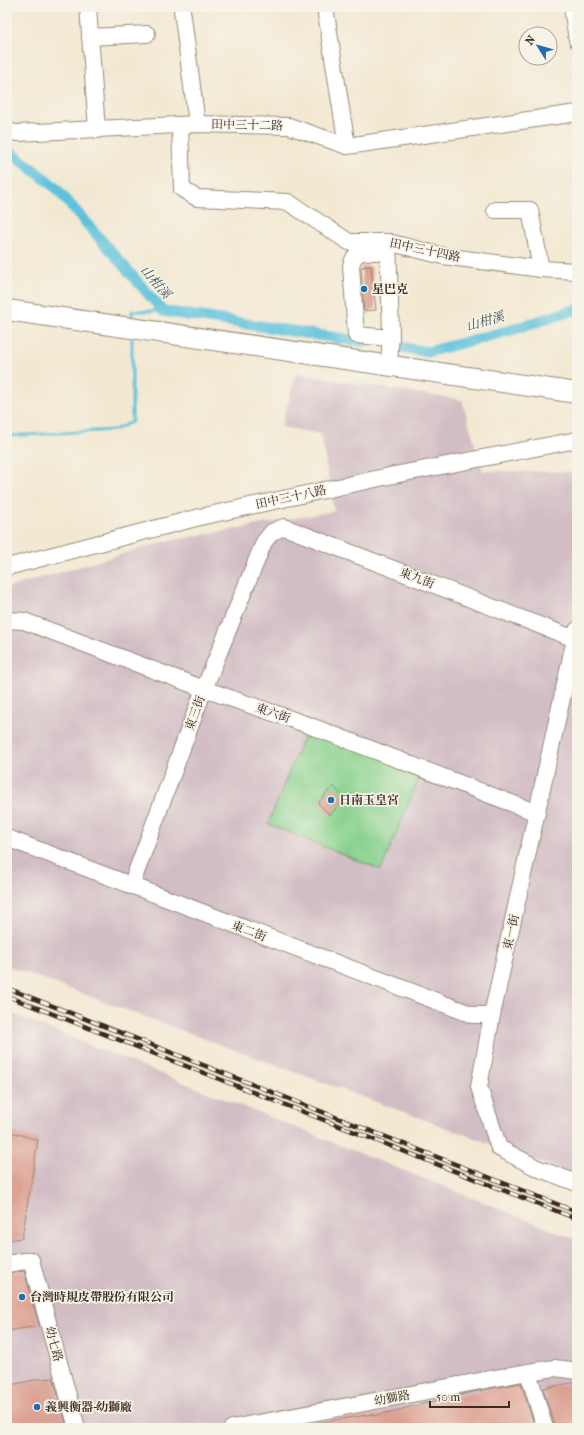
<svg xmlns="http://www.w3.org/2000/svg" width="584" height="1435" font-family="'IM FELL French Canon','Noto Serif TC',serif">
<rect width="100%" height="100%" fill="#f7f3e8"/>
<filter id="ink" filterUnits="userSpaceOnUse"><feTurbulence type="fractalNoise" baseFrequency=".025" numOctaves="2"/><feDisplacementMap in="SourceGraphic" scale="8" xChannelSelector="R" yChannelSelector="G"/><feConvolveMatrix kernelMatrix="1 2 1 2 8 2 1 2 1" color-interpolation-filters="sRGB"/></filter>
<filter id="wash" filterUnits="userSpaceOnUse"><feTurbulence type="fractalNoise" baseFrequency=".012" numOctaves="4" result="noise"/><feDisplacementMap in="SourceGraphic" scale="16" xChannelSelector="R" yChannelSelector="G"/><feGaussianBlur stdDeviation="0.9" result="paint"/><feColorMatrix in="noise" values="0 0 0 0 0 0 0 0 0 0 0 0 0 0 0 0 0 1.4 0 .05"/><feComposite in="paint" operator="in"/></filter>
<g filter="url(#wash)">
<rect width="100%" height="100%" fill="#f3e9d3"/>
<g fill="#d2bdc5">
<path d="M 296,374 L 462,400 L 483,471 L 577,472 L 577,1176 L 7,966 L 7,588 L 163,542 L 334,511 L 321,434 L 281,427 Z"/>
<path d="M 7,1012 L 577,1240 L 577,1428 L 7,1428 Z"/>
</g>
<path fill="#89d28e" stroke="#627e56" d="M 308,725 L 423,769 L 381,870 L 268,824 Z"/>
<g fill="none" stroke-linecap="round" stroke-linejoin="round">
<g stroke="#5ec2dc" stroke-width="3">
<path d="M 132,319 L 132,311 L 163,311"/>
<path d="M 7,436 L 114,430 L 132,422 L 132,338"/>
</g>
<g stroke="#5ec2dc" stroke-width="11">
<path d="M 7,149 L 55,187 L 163,311 L 363,342"/>
<path d="M 399,347 L 428,352 L 511,330 L 577,309"/>
</g>
</g>
<g id="blocks">
<g fill="#dca193">
<path d="M 371,266 L 376,310 L 364,311 L 361,267 Z"/>
<path d="M 333,786 L 345,798 L 330,815 L 318,803 Z"/>
<path d="M 7,1131 L 38,1140 L 22,1238 L 7,1240 Z"/>
<path d="M 24,1271 L 39,1326 L 7,1331 L 7,1273 Z"/>
<path d="M 53,1378 L 67,1428 L 7,1428 L 7,1386 L 38,1379 Z"/>
<path d="M 577,1382 L 577,1428 L 555,1428 L 543,1388 Z"/>
<path d="M 521,1383 L 535,1428 L 315,1428 L 315,1423 L 373,1414 L 373,1416 L 473,1392 Z"/>
</g>
</g>
</g>
<g filter="url(#ink)">
<use href="#blocks" fill-opacity="0" stroke="#978a78" stroke-width="1"/>
<g fill="none" stroke-linecap="round" stroke-linejoin="round">
<defs>
<g id="minor">
<path d="M 88,7 L 97,130"/>
<path d="M 325,7 L 347,146"/>
<path d="M 572,7 L 577,40"/>
<path d="M 182,10 L 197,124"/>
<path d="M 90,37 L 147,34"/>
<path d="M 180,126 L 182,189 L 197,198 L 288,202 L 349,242 L 388,242 L 443,256 L 541,269 L 577,271"/>
<path d="M 7,131 L 17,133 L 197,124 L 289,126 L 347,146 L 577,113"/>
<path d="M 495,210 L 530,210 L 541,269"/>
<path d="M 388,242 L 391,333 L 389,365"/>
<path d="M 379,252 C 364,252 355,249 351,266 L 356,335 L 391,338"/>
<path d="M 7,567 L 200,517 L 389,476 L 577,440"/>
<path d="M 7,620 L 24,621 L 204,689 L 308,725 L 537,813"/>
<path d="M 577,630 L 492,1015 L 479,1087 L 499,1148 L 537,1168 L 577,1183"/>
<path d="M 7,838 L 473,1015 L 492,1015"/>
<path d="M 131,886 L 204,689 L 264,542 L 272,532 L 284,527 L 575,639"/>
<path d="M 7,1264 L 31,1260 L 77,1428"/>
<path d="M 528,1372 L 545,1428"/>
<path d="M 232,1428 L 528,1372 L 555,1368 L 577,1371"/>
</g>
<path id="major" d="M 7,310 L 577,393"/>
</defs>
<use href="#minor" stroke="#978a78" stroke-width="18"/>
<use href="#major" stroke="#978a78" stroke-width="22"/>
<use href="#minor" stroke="#fff" stroke-width="16"/>
<use href="#major" stroke="#fff" stroke-width="20"/>
<defs>
<g id="rail">
<path d="M 7,988 L 577,1212"/>
<path d="M 7,996 L 577,1219"/>
</g>
</defs>
<use href="#rail" stroke="#3b2a1e" stroke-width="4.5"/>
<use href="#rail" stroke="#f7f3e8" stroke-width="3" stroke-dasharray="9" stroke-linecap="butt"/>
</g>
</g>
<g fill="#1f6fb2" stroke="#f7f3e8" stroke-width="1.5">
<circle cx="364" cy="289" r="4"/>
<circle cx="331" cy="800" r="4"/>
<circle cx="22" cy="1297" r="4"/>
<circle cx="37" cy="1407" r="4"/>
</g>
<g text-anchor="middle" dominant-baseline="central" stroke-width="3.5" stroke-linejoin="round" paint-order="stroke">
<g font-size="12" fill="#3b2a1e" stroke="#f7f3e8">
<text transform="translate(247 125) rotate(1)">田中三十二路</text>
<text transform="translate(425 250) rotate(12)">田中三十四路</text>
<text transform="translate(291 497) rotate(-12)">田中三十八路</text>
<text transform="translate(417 578) rotate(21)">東九街</text>
<text transform="translate(195 713) rotate(-70)">東三街</text>
<text transform="translate(273 713) rotate(19)">東六街</text>
<text transform="translate(249 931) rotate(21)">東二街</text>
<text transform="translate(511 932) rotate(-78)">東一街</text>
<text transform="translate(54 1344) rotate(75)">幼七路</text>
<text transform="translate(392 1398) rotate(-11)">幼獅路</text>
</g>
<g font-size="12" font-weight="bold" fill="#3b2a1e" stroke="#f7f3e8" text-anchor="start">
<text x="372" y="289">星巴克</text>
<text x="339" y="800">日南玉皇宮</text>
<text x="30" y="1297">台灣時規皮帶股份有限公司</text>
<text x="45" y="1407">義興衡器-幼獅廠</text>
</g>
<g font-size="13" font-style="italic" fill="#465857" stroke="#f7f3e8">
<text transform="translate(156 282) rotate(49)">山柑溪</text>
<text transform="translate(485 321) rotate(-16)">山柑溪</text>
</g>
</g>
<rect width="584" height="1435" fill="none" stroke="#f7f3e8" stroke-width="24"/>
<g transform="translate(538 46) rotate(307)"><circle r="19" fill="#f7f3e8" stroke="#aca397"/>
<path d="M0-3L7 15L0 10L-7 15Z" fill="#1f6fb2"/>
<text y="-6" font-size="11" font-weight="bold" text-anchor="middle" fill="#3b2a1e">N</text>
</g>
<path d="M430 1401v6h79v-6" fill="none" stroke="#3b2a1e" stroke-width="2"/>
<text x="436" y="1401" font-size="12" fill="#3b2a1e" stroke="#f7f3e8" stroke-width="3" paint-order="stroke">50 m</text>
</svg>
